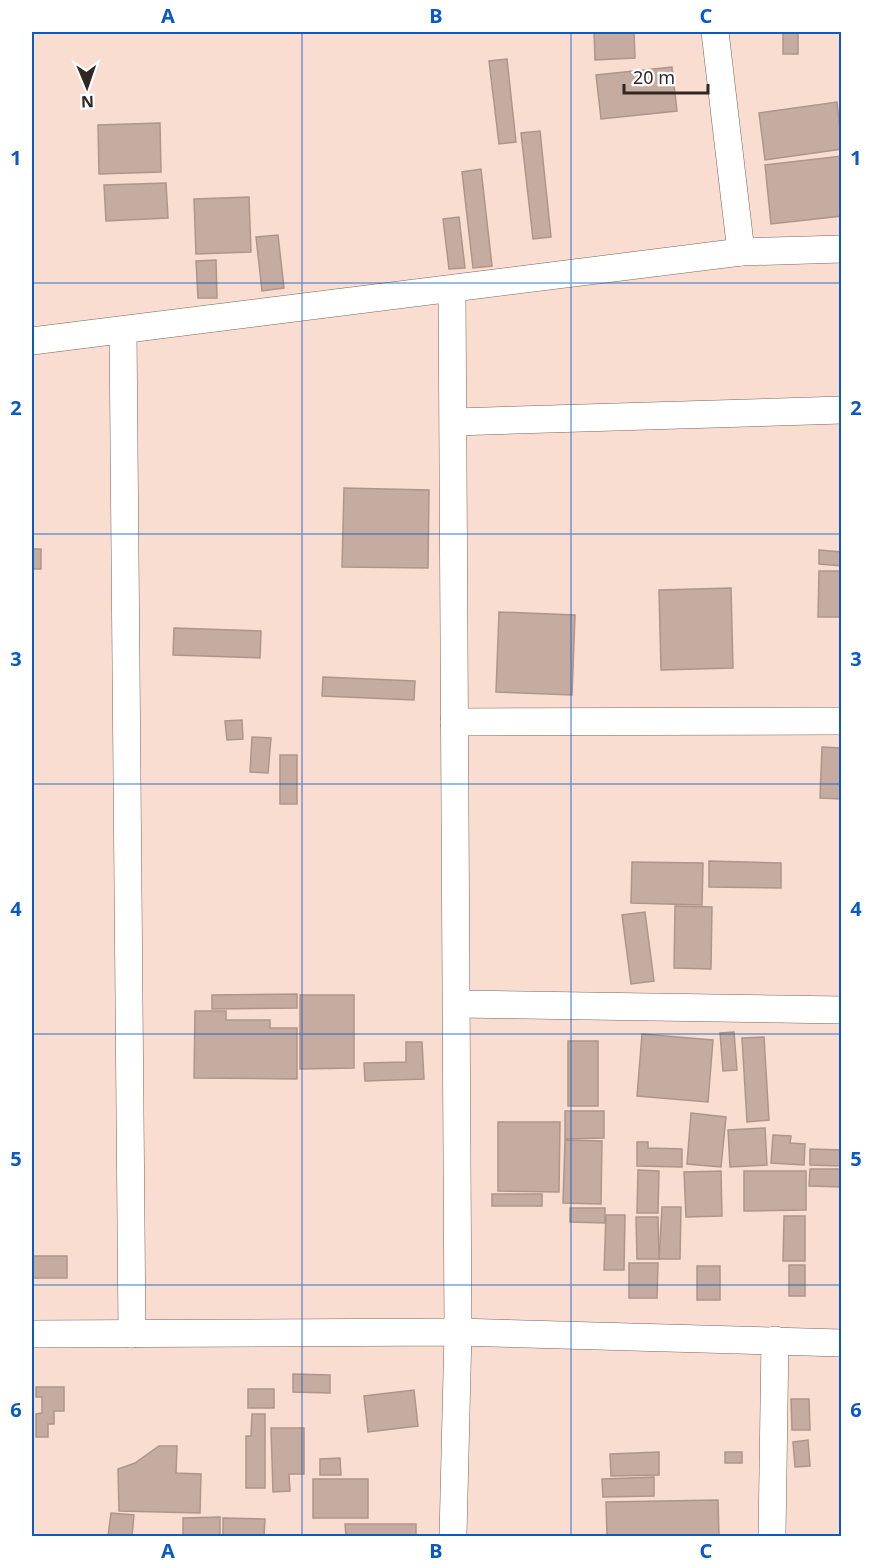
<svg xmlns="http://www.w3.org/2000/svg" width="873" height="1568" font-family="'Noto Sans',sans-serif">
<rect width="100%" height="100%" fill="#f9ddd0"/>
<g fill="#c6aba0" stroke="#af9589" stroke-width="1.5">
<path d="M 594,32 L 634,32 L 635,58 L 595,60 Z"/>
<rect x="783" y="32" width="15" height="22"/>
<path d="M 507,59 L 516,142 L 499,144 L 489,61 Z"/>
<path d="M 672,67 L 677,111 L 601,119 L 596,75 Z"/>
<path d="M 837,102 L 842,149 L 765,160 L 759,113 Z"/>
<path d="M 160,123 L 161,172 L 99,174 L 98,125 Z"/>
<path d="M 540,131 L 551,237 L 533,239 L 521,133 Z"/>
<path d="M 842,156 L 842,216 L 771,224 L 765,165 Z"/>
<path d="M 481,169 L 492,266 L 473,268 L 462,172 Z"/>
<path d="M 166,183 L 168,218 L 106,221 L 104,185 Z"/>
<path d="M 249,197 L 251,252 L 196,254 L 194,199 Z"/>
<path d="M 459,217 L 465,268 L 449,269 L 443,219 Z"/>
<path d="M 278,235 L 284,288 L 262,291 L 256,237 Z"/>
<path d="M 216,260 L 217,298 L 198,298 L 196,261 Z"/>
<path d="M 344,488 L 429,490 L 428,568 L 342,567 Z"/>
<rect x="32" y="549" width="9" height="20"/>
<path d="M 819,550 L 842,552 L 842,566 L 819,564 Z"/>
<path d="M 819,571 L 842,571 L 842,617 L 818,617 Z"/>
<path d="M 731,588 L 733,668 L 661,670 L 659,590 Z"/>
<path d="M 499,612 L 575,615 L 572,695 L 496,692 Z"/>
<path d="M 174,628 L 261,631 L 260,658 L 173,655 Z"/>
<path d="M 323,677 L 415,681 L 414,700 L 322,696 Z"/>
<path d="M 242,720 L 243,739 L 227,740 L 225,721 Z"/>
<path d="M 252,737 L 271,738 L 268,773 L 250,772 Z"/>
<path d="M 822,747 L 842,748 L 842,799 L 820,798 Z"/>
<rect x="280" y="755" width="17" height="49"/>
<path d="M 709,861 L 781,863 L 781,888 L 709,887 Z"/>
<path d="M 632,862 L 703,863 L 702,905 L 631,903 Z"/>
<path d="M 675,906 L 712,907 L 711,969 L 674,968 Z"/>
<path d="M 645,912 L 654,981 L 631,984 L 622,915 Z"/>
<path d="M 297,994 L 297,1008 L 212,1009 L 212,995 Z"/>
<path d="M 300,995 L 354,995 L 354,1068 L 300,1069 Z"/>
<path d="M 195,1011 L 226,1011 L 226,1020 L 270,1020 L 270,1028 L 297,1028 L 297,1079 L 194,1078 Z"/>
<path d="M 734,1032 L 737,1070 L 723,1071 L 720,1033 Z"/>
<path d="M 642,1034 L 713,1040 L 708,1102 L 637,1096 Z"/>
<path d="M 764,1037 L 769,1120 L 747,1122 L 742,1038 Z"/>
<rect x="568" y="1041" width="30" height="65"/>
<path d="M 406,1042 L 422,1042 L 424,1079 L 365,1081 L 364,1063 L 406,1062 Z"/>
<path d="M 565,1111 L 604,1111 L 604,1138 L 565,1139 Z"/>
<path d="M 691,1113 L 726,1117 L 721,1167 L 687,1164 Z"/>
<path d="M 498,1122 L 560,1122 L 559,1192 L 498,1191 Z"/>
<path d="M 765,1128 L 767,1165 L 730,1167 L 728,1130 Z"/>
<path d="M 773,1135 L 791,1136 L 790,1143 L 805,1144 L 804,1165 L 771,1163 Z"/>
<path d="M 565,1140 L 602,1141 L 601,1204 L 563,1203 Z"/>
<path d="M 637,1142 L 648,1142 L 648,1148 L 682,1149 L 682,1167 L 637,1166 Z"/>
<path d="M 810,1149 L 842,1150 L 842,1166 L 810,1165 Z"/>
<path d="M 810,1169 L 842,1169 L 842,1187 L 809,1186 Z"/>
<path d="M 638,1170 L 659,1171 L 658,1213 L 637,1213 Z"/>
<path d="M 721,1171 L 722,1216 L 686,1217 L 684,1172 Z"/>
<path d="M 744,1171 L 806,1171 L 806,1210 L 744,1211 Z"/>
<rect x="492" y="1194" width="50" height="12"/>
<path d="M 662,1207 L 681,1207 L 680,1259 L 659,1259 Z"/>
<path d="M 570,1208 L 605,1208 L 605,1223 L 570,1222 Z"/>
<path d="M 606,1215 L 625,1215 L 624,1270 L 604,1270 Z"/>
<path d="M 784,1216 L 805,1216 L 805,1261 L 783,1261 Z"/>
<path d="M 636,1217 L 658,1217 L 659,1259 L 637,1259 Z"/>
<rect x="32" y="1256" width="35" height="22"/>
<path d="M 629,1263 L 658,1263 L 657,1298 L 629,1298 Z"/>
<rect x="789" y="1265" width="16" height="31"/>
<rect x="697" y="1266" width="23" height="34"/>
<path d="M 293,1374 L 330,1375 L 330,1393 L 293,1392 Z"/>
<path d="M 36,1387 L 64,1387 L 64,1411 L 54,1411 L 54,1424 L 48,1424 L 48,1437 L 36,1437 L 36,1414 L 42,1413 L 42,1397 L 36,1397 Z"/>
<rect x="248" y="1389" width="26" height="19"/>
<path d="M 414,1390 L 418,1426 L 368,1432 L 364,1396 Z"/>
<path d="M 791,1399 L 809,1399 L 810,1430 L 792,1430 Z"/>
<path d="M 252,1414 L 265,1414 L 265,1488 L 246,1488 L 246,1436 L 251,1436 Z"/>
<path d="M 271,1428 L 304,1428 L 304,1474 L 289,1474 L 290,1491 L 273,1492 Z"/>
<path d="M 808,1440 L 810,1466 L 795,1467 L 793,1442 Z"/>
<path d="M 159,1446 L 177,1446 L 176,1473 L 201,1474 L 200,1513 L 119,1511 L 118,1469 L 135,1463 Z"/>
<path d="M 659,1452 L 659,1475 L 611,1476 L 610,1454 Z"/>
<rect x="725" y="1452" width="17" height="11"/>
<path d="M 340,1458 L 341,1475 L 320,1475 L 320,1459 Z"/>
<path d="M 654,1477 L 654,1496 L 603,1497 L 602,1479 Z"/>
<rect x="313" y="1479" width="55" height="39"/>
<path d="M 718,1500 L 719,1536 L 607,1536 L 606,1502 Z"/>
<path d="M 111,1513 L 134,1515 L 132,1536 L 108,1536 Z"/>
<path d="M 220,1517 L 220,1536 L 183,1536 L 183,1518 Z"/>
<path d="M 223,1518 L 265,1519 L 264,1536 L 223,1536 Z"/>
<path d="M 345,1524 L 416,1524 L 416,1536 L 346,1536 Z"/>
</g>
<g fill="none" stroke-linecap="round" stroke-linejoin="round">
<defs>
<g id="street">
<path d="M 715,32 L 741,252"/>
<path d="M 452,290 L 458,1332 L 453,1536"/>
<path d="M 123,330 L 132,1334"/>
<path d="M 32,341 L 741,252 L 842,249"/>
<path d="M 455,422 L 842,410"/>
<path d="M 454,722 L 842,721"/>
<path d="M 457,1004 L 842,1010"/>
<path d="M 32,1334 L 458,1332 L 842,1343"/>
<path d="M 772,1536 L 775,1340"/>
</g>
</defs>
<use href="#street" stroke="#7d655a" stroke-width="28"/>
<use href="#street" stroke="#fff" stroke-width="27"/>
</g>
<path fill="none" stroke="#0a5ac4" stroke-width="1.5" stroke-opacity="0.55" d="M 302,32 L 302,1536M 571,32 L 571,1536M 32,283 L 842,283M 32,534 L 842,534M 32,784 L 842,784M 32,1034 L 842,1034M 32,1285 L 842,1285"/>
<rect width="873" height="1568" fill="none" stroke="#ffffff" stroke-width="66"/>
<g transform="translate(87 87) rotate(178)" stroke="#ffffff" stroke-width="4.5" paint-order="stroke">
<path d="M0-4.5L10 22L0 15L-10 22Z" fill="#312722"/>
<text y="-9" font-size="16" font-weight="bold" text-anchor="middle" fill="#312722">N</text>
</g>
<path d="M624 84v9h84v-9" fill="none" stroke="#312722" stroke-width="3"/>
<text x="633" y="84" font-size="18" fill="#312722" stroke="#ffffff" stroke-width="4.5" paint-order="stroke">20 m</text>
<rect x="33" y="33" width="807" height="1502" fill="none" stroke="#0a5ac4" stroke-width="2"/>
<g font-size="20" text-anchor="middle" font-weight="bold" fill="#0a5ac4">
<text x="168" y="23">A</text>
<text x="436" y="23">B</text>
<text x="706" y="23">C</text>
<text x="16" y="165">1</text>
<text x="856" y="165">1</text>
<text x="16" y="415">2</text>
<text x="856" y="415">2</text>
<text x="16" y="666">3</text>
<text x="856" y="666">3</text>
<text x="16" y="916">4</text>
<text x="856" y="916">4</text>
<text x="16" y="1166">5</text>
<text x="856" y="1166">5</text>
<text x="16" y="1417">6</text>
<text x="856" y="1417">6</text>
<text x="168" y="1558">A</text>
<text x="436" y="1558">B</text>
<text x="706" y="1558">C</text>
</g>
</svg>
